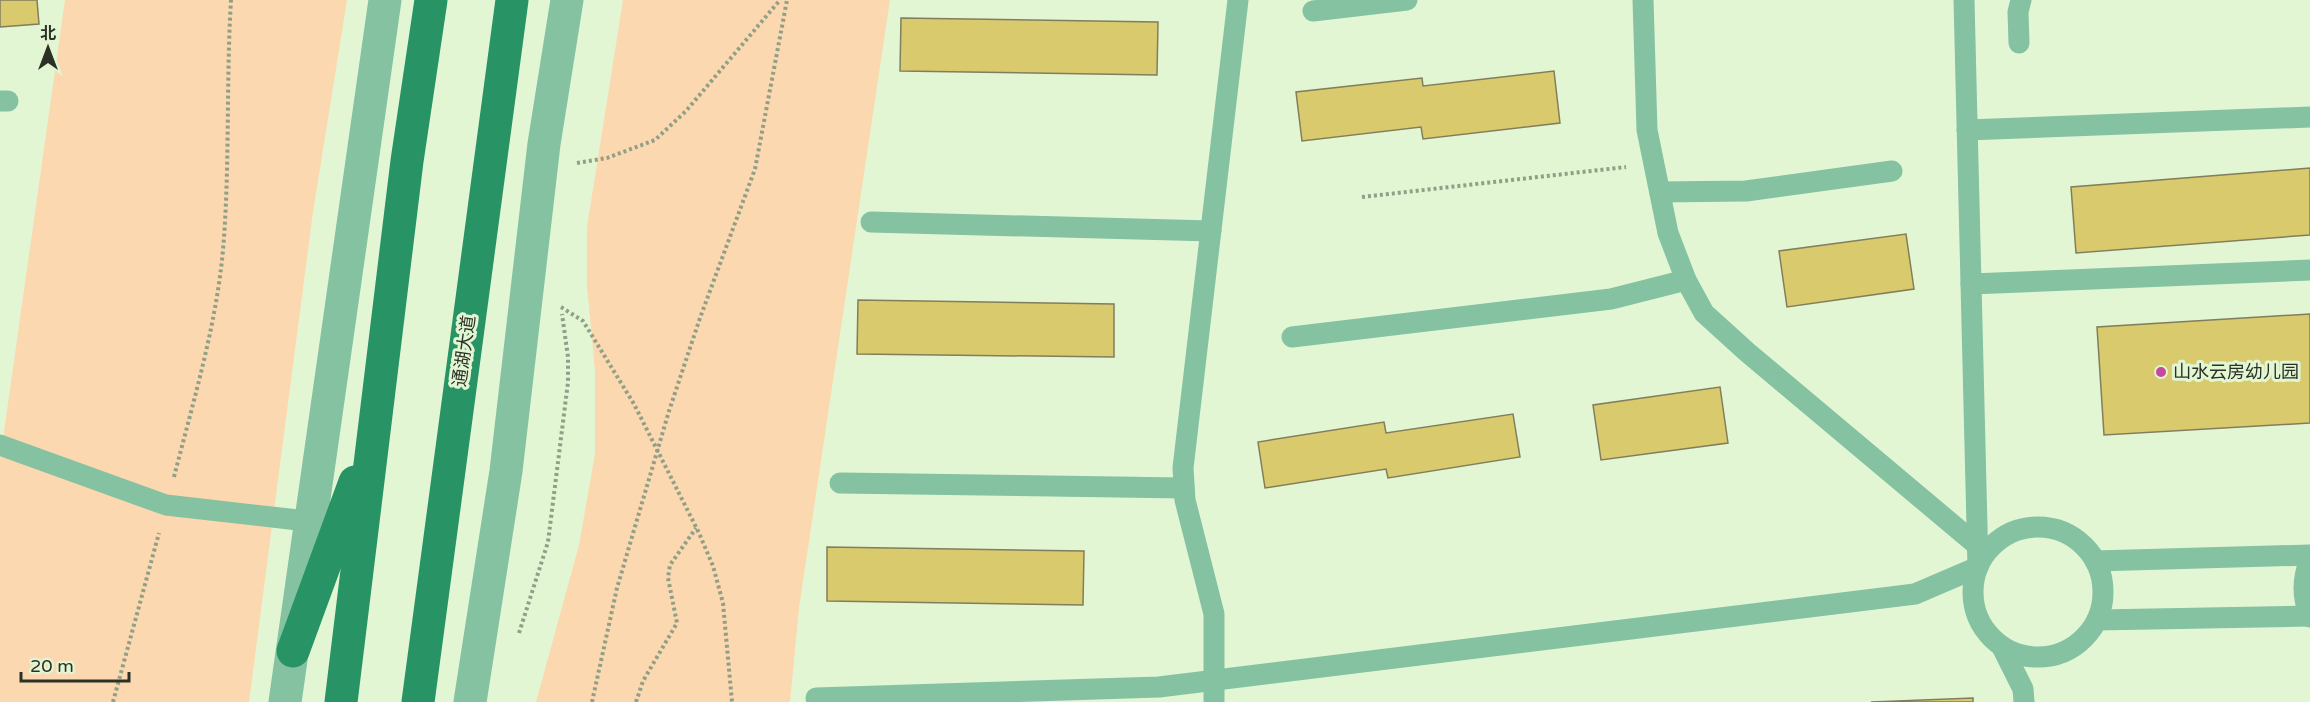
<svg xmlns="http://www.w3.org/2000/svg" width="2310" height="702" font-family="'Varela Round','Noto Sans SC',sans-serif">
<rect width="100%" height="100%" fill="#e3f6d4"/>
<g fill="#fbd8af">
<path d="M 65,0 L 347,0 L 313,212 L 249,702 L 0,702 L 0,460 Z"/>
<path d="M 623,0 L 890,0 L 799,608 L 790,702 L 536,702 L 579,545 L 595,454 L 595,371 L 587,286 L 587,227 Z"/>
</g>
<g fill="#d8ca6d" stroke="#827e5c" stroke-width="1.5">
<path d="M 0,0 L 37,0 L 39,24 L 0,27 Z"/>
<path d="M 901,18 L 1158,22 L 1157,75 L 900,71 Z"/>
<path d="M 1554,71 L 1560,123 L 1423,139 L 1421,127 L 1302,141 L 1296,92 L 1422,78 L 1423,86 Z"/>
<path d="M 2310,168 L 2310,235 L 2076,253 L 2071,187 Z"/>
<path d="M 1906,234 L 1914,289 L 1787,307 L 1779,251 Z"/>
<path d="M 858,300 L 1114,304 L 1114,357 L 857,354 Z"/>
<path d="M 2310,314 L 2310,423 L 2104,435 L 2097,327 Z"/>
<path d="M 1720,387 L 1728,443 L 1601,460 L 1593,405 Z"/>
<path d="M 1513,414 L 1520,457 L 1388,478 L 1386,469 L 1265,488 L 1258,442 L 1384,422 L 1386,433 Z"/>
<path d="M 827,547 L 1084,551 L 1083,605 L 827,601 Z"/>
<path d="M 1973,698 L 1973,702 L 1871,702 Z"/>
</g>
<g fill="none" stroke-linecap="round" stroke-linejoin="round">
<g stroke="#919f86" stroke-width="4" stroke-dasharray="3 3" stroke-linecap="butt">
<path d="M 577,163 L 607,158 L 655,140 L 686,111 L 780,0"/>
<path d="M 1362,197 L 1626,167"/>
<path d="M 561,307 L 583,321 L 634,404 L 699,533 L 713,566 L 723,603 L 732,702"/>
<path d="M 174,477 C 193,402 216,327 223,250 C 230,167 226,83 231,0"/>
<path d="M 519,633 L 548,542 L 568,382 L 568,357 L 562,314"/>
<path d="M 113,702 L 159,533"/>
<path d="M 592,702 L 617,588 L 669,411 L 700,318 L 755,169 L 787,0"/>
<path d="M 636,702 L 643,681 L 677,623 L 668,578 L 670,565 L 696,528"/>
</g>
<g stroke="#84c2a1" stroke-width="21">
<path d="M 1643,0 L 1647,130 L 1668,233 L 1686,280 L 1704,313 L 1747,352 L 1978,546"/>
<path d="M 1313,11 L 1407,0"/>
<path d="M 2019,43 L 2018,12 L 2021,0"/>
<path d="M 0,101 L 8,101"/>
<path d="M 1967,130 L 2310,117"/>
<path d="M 1660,192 L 1746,191 L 1892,171"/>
<path d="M 871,222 L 1211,231"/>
<path d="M 1971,284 L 2310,270"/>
<path d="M 1292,337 L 1611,299 L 1686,280"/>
<path d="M 0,445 L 166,505 L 298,520"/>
<path d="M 840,483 L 1184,488"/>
<circle cx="2038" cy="592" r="65"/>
<path d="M 2310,559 C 2302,580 2302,596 2310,617"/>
<path d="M 2095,561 L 2310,555"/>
<path d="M 2097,620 L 2309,616"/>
<path d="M 2002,647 L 2023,689 L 2024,702"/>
<path d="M 816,698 L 1159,687 L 1915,594 L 1978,567 L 1964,0"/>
<path d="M 1214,702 L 1214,614 L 1185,500 L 1183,468 L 1238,0"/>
</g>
<g stroke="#84c2a1" stroke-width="33">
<path d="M 285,702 L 385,0"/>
<path d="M 470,702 L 506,471 L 544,144 L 567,0"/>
</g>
<g stroke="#289466" stroke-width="33">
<path d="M 293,651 L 355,482"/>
<path d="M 341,702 L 407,161 L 431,0"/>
<path d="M 418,702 L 512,0"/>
</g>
</g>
<circle fill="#c4499c" stroke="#e3f6d4" stroke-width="2" cx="2161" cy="372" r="6"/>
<g text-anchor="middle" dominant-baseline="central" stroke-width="6" stroke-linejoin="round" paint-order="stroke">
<g font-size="18" fill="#2b3225" stroke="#e3f6d4">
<text transform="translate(464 351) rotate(-82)">通湖大道</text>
</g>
<g font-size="18" fill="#2b3225" stroke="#e3f6d4" text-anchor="start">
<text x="2173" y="372">山水云房幼儿园</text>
</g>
</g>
<g transform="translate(48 48)" stroke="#e3f6d4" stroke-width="4.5" paint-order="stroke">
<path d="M0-4.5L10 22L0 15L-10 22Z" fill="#2b3225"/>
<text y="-9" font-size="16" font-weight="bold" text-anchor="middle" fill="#2b3225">北</text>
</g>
<path d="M21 672v9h108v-9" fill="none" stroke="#2b3225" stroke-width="3"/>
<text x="30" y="672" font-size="18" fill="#2b3225" stroke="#e3f6d4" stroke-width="4.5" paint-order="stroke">20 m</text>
</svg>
